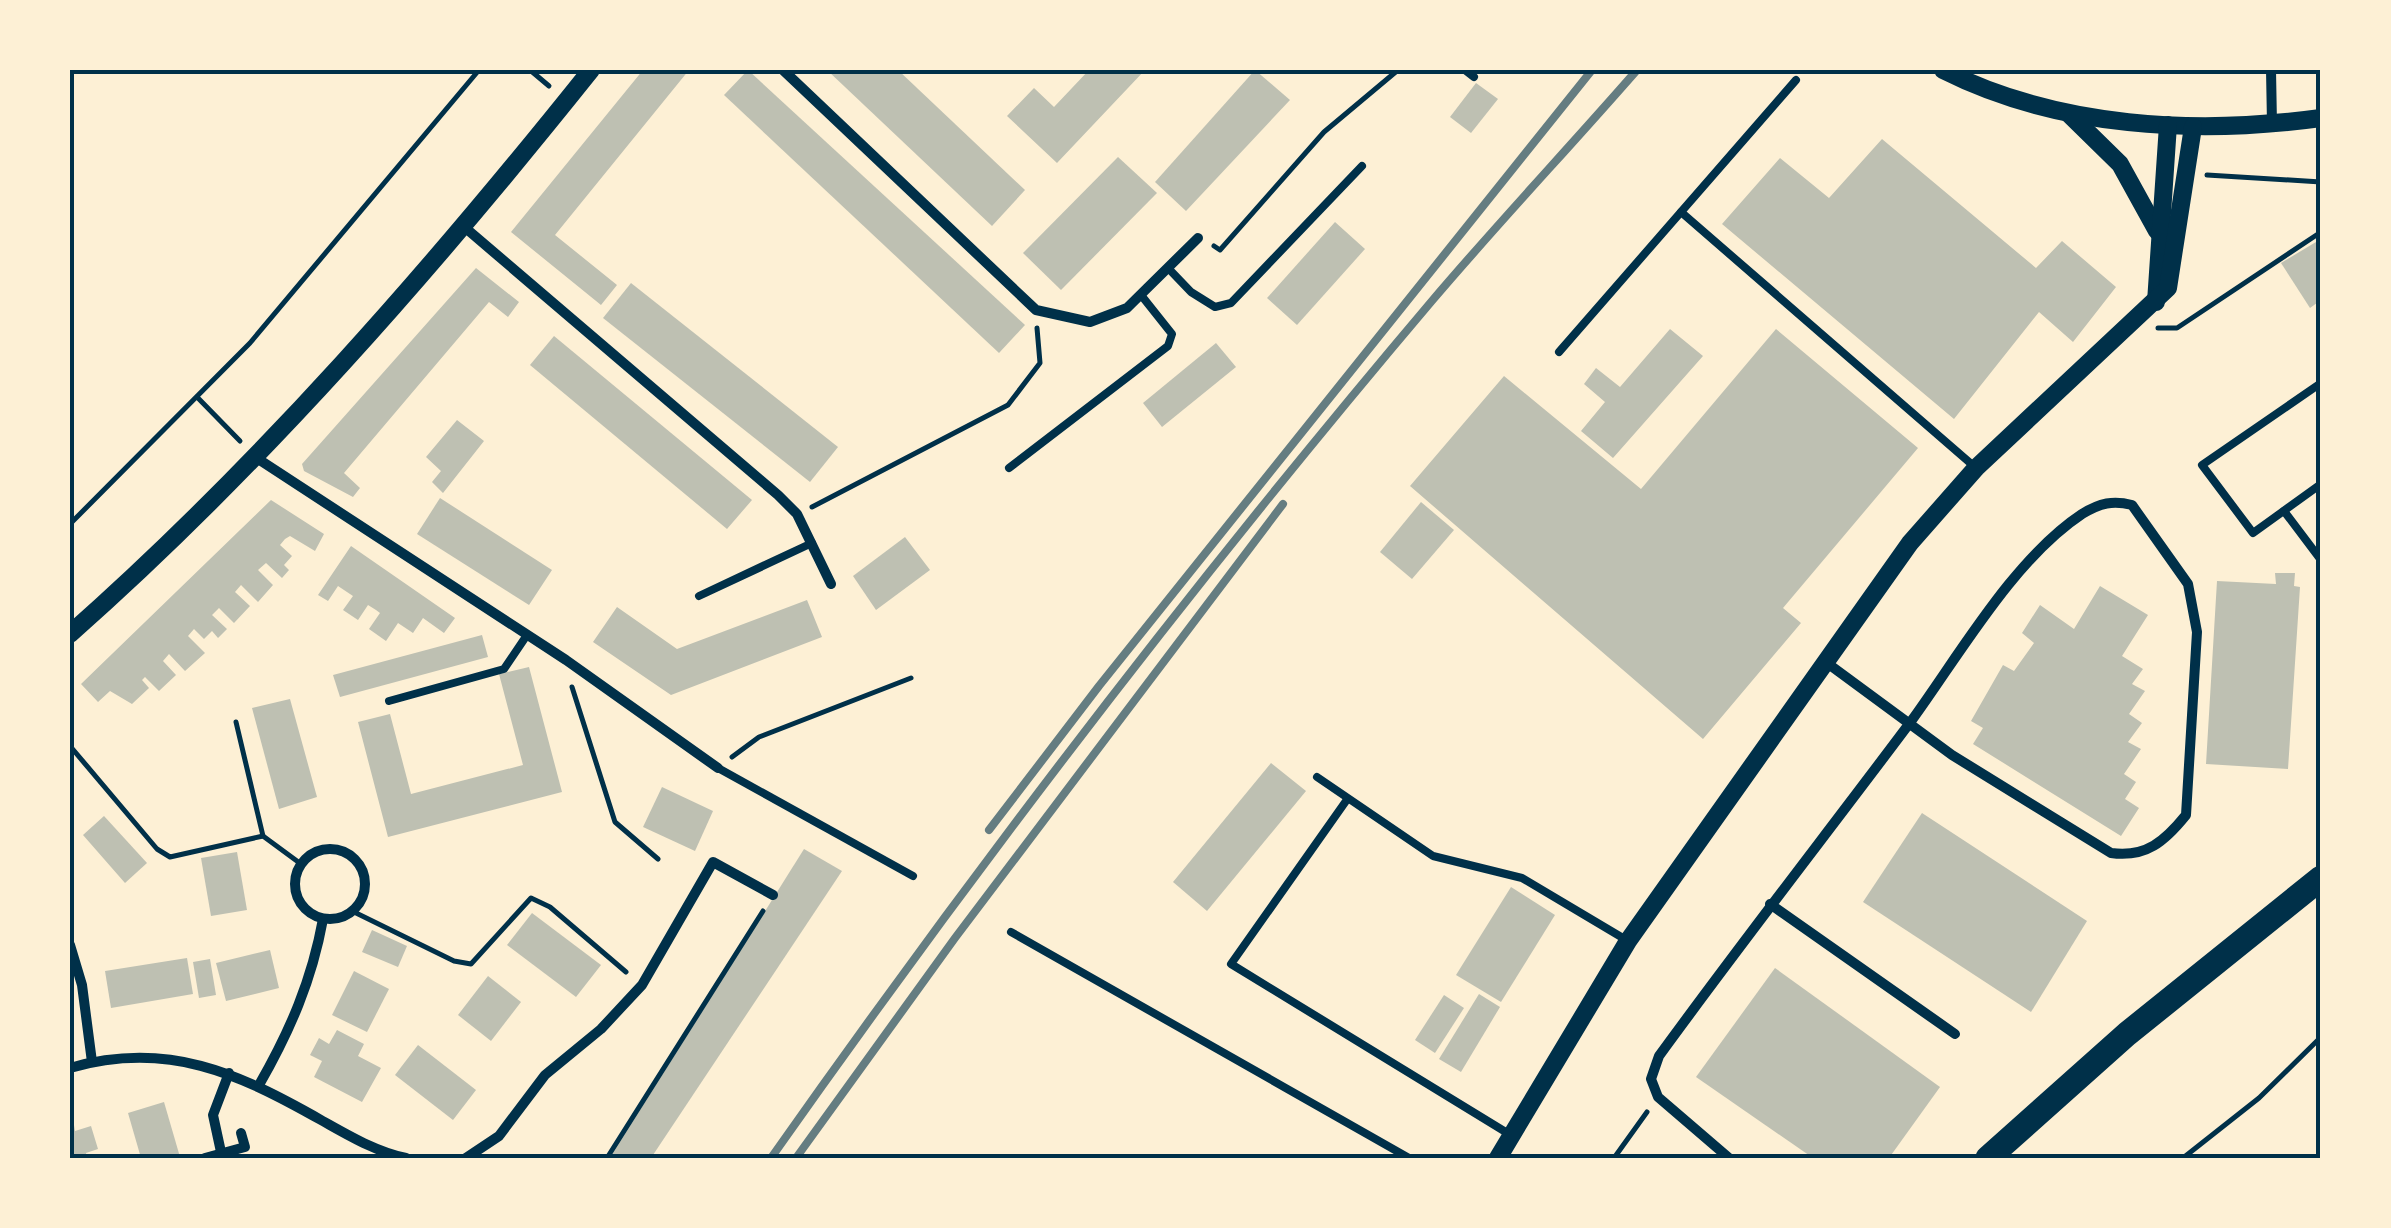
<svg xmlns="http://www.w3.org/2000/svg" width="2391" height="1228" font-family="Inter,sans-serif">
<rect width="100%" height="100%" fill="#fdf0d5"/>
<g fill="#bec0b2">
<path d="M 643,70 L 689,70 L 555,235 L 617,285 L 601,305 L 511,232 Z"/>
<path d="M 748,70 L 1025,325 L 999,353 L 724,95 Z"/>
<path d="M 827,70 L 898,70 L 1025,190 L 992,226 Z"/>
<path d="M 1089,70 L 1145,70 L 1057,163 L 1007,116 L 1034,88 L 1054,107 Z"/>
<path d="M 1255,70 L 1290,100 L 1186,211 L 1155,182 Z"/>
<path d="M 1476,83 L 1498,99 L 1471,133 L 1450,117 Z"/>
<path d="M 1882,139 L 2036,268 L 2062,241 L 2116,287 L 2073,342 L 2039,312 L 1954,419 L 1722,224 L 1780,158 L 1829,198 Z"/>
<path d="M 1118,157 L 1157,193 L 1061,290 L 1023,253 Z"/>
<path d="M 1335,222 L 1365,249 L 1297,325 L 1267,298 Z"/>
<path d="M 2321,239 L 2321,300 L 2310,308 L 2281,263 Z"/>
<path d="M 476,268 L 519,302 L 508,317 L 489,302 L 344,473 L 360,488 L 353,497 L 304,471 L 302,464 Z"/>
<path d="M 631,283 L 838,447 L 810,482 L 603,318 Z"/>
<path d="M 1670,329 L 1703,356 L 1613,458 L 1581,431 L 1605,402 L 1584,384 L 1596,368 L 1620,387 Z"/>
<path d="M 1776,329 L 1918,448 L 1783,608 L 1801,623 L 1703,739 L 1410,486 L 1504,376 L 1641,489 Z"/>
<path d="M 554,336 L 752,500 L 727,529 L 530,365 Z"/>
<path d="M 1216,343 L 1236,367 L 1162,427 L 1143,403 Z"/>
<path d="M 457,420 L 484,441 L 443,493 L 432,482 L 441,471 L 426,457 Z"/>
<path d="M 440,498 L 552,570 L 529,605 L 417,534 Z"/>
<path d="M 271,500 L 324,534 L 315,551 L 290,536 L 285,539 L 280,545 L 292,556 L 284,565 L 289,570 L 282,578 L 266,563 L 258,570 L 273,585 L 258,602 L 241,585 L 235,592 L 250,606 L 234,623 L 219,608 L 212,615 L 227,629 L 218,638 L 212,631 L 204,639 L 194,629 L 188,636 L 205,653 L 185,671 L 169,654 L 163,661 L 176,675 L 159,691 L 145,677 L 142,680 L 149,688 L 132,704 L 110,691 L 98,702 L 81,684 Z"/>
<path d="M 1421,502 L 1454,530 L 1412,579 L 1380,552 Z"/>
<path d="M 905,537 L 930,570 L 876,610 L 853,576 Z"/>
<path d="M 351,546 L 455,618 L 444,633 L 423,618 L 413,633 L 398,623 L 386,641 L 369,629 L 380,613 L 376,610 L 368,605 L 358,620 L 343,610 L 353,596 L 338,586 L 328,601 L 318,595 Z"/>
<path d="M 2275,573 L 2295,573 L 2294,586 L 2300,587 L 2288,769 L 2206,764 L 2217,581 L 2276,584 Z"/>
<path d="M 2100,586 L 2148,615 L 2122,656 L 2143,669 L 2132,684 L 2145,691 L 2129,714 L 2142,723 L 2128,742 L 2141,749 L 2124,774 L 2136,782 L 2125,799 L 2139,808 L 2121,836 L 1973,744 L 1983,728 L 1971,721 L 2003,665 L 2014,671 L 2034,643 L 2022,633 L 2040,605 L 2074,629 Z"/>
<path d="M 807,600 L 822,637 L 671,695 L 593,642 L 617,607 L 677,649 Z"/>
<path d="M 482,635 L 488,657 L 340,697 L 333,675 Z"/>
<path d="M 529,667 L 562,792 L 388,837 L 358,722 L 390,714 L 411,794 L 523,765 L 499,674 Z"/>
<path d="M 290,699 L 317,797 L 279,809 L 252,708 Z"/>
<path d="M 1271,763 L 1306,791 L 1207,911 L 1173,882 Z"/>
<path d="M 662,787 L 713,811 L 695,851 L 643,827 Z"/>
<path d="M 1922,813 L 2087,921 L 2031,1012 L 1863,902 Z"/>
<path d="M 104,816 L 147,863 L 125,883 L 83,835 Z"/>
<path d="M 804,849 L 842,871 L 651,1158 L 610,1158 Z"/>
<path d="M 237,852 L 247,910 L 211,916 L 201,858 Z"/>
<path d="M 1511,887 L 1555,915 L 1501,1002 L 1456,975 Z"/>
<path d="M 532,913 L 601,965 L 576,997 L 507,945 Z"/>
<path d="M 372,930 L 407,946 L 398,967 L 362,952 Z"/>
<path d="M 270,950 L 279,988 L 226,1001 L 216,963 Z"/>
<path d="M 187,958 L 193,994 L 111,1008 L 105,971 Z"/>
<path d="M 210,959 L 216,995 L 199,998 L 193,962 Z"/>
<path d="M 1775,968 L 1940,1087 L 1889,1158 L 1813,1158 L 1696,1077 Z"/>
<path d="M 354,971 L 389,989 L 367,1032 L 332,1015 Z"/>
<path d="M 488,976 L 521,1002 L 491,1041 L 458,1015 Z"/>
<path d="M 1479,994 L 1500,1007 L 1461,1072 L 1439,1059 Z"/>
<path d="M 1444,995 L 1464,1008 L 1435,1053 L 1415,1040 Z"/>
<path d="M 337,1030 L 364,1044 L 358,1056 L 381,1068 L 362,1102 L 314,1077 L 322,1061 L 310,1055 L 319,1038 L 329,1044 Z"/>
<path d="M 418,1045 L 476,1090 L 453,1120 L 395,1075 Z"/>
<path d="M 164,1102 L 180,1157 L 141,1158 L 128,1113 Z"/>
<path d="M 74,1125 L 75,1131 L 91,1126 L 98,1149 L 86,1153 L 87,1158 L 70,1158 Z"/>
</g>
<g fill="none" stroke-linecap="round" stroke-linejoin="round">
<g stroke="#003049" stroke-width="5">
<path d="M 530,70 L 549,86"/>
<path d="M 2207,175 L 2321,182"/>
<path d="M 1214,246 L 1220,250 L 1324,132 L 1398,70"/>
<path d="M 2158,328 L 2177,328 L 2321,232"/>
<path d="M 197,397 L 240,441"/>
<path d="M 812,507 L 1008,405 L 1040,363 L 1037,328"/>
<path d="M 70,524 L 250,343 L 479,70"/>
<path d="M 572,687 L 615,822 L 658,859"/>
<path d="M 236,722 L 263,836"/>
<path d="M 70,746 L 157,849 L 170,857 L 263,836 L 301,864"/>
<path d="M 732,757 L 759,737 L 911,678"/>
<path d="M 352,911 L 454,961 L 471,964 L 531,898 L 550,907 L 626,972"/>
<path d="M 607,1158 L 763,911"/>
<path d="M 1614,1158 L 1647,1112"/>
<path d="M 2183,1158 L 2259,1098 L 2321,1037"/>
</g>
<g stroke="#003049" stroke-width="8">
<path d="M 1465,70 L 1474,77"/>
<path d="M 1681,212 L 1976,468"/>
<path d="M 1168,268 L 1191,292 L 1215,307 L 1231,303 L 1362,166"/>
<path d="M 1559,352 L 1796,80"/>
<path d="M 2321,383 L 2202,465 L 2253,533 L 2321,484"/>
<path d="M 1009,468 L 1168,346 L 1172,334 L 1141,295"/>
<path d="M 2284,511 L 2321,560"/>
<path d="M 699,596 L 812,543"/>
<path d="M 389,701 L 504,669 L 527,635"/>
<path d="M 718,768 L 913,876"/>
<path d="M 1317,777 L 1433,856 L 1522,878 L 1628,941"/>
<path d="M 1346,801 L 1231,964 L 1509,1134"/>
<path d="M 1011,932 L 1409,1158"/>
</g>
<g stroke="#003049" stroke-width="10">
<path d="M 783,70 L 1036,310 L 1090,322 L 1127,308 L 1198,238"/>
<path d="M 2271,70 L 2272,124"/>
<path d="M 462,225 L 778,495 L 797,514 L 831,584"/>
<path d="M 255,457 L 566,660 L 718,768"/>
<circle cx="330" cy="884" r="35"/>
<path d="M 1770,904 L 1955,1034"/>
<path d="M 70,945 L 82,985 L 92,1062"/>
<path d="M 70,1068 C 167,1040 238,1073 321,1120 C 348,1135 376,1152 406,1158"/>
<path d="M 259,1085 C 290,1031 312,980 323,919"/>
<path d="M 221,1152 L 213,1115 L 229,1073"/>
<path d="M 205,1158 L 245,1147 L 241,1133"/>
<path d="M 466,1158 L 499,1136 L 545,1075 L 601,1029 L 642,985 L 713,862 L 773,895"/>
<path d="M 1729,1158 L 1658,1097 L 1651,1079 L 1659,1056 C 1742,942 1828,832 1912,720 C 1960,654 2014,559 2082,514 C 2100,503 2113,500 2132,505 L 2188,584 L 2197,632 L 2186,815 C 2165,841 2146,858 2111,853 L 1952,755 L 1823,660"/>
</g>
<g stroke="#003049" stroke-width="18">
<path d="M 1943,70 C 2058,128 2196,135 2321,118"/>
<path d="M 2069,114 L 2120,164 L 2157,231"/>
<path d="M 2156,302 L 2168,125"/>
<path d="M 70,634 C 261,465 432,269 591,70"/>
<path d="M 1498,1158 L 1628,941 L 1910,543 L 1976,468 L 2168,288 L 2193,127"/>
</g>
<path stroke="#003049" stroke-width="25" d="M 1988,1158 L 2127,1034 L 2321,878"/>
<g stroke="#657d81" stroke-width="8">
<path d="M 989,830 L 1099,686 L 1592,70"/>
<path d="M 771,1158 C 979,863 1198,577 1431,302 C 1498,223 1569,148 1637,70"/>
<path d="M 796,1158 L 955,938 L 1283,504"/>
</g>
</g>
<rect width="2391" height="1228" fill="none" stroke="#fdf0d5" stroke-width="145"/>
<rect x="72" y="72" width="2246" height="1084" fill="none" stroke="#003049" stroke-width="4"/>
</svg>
